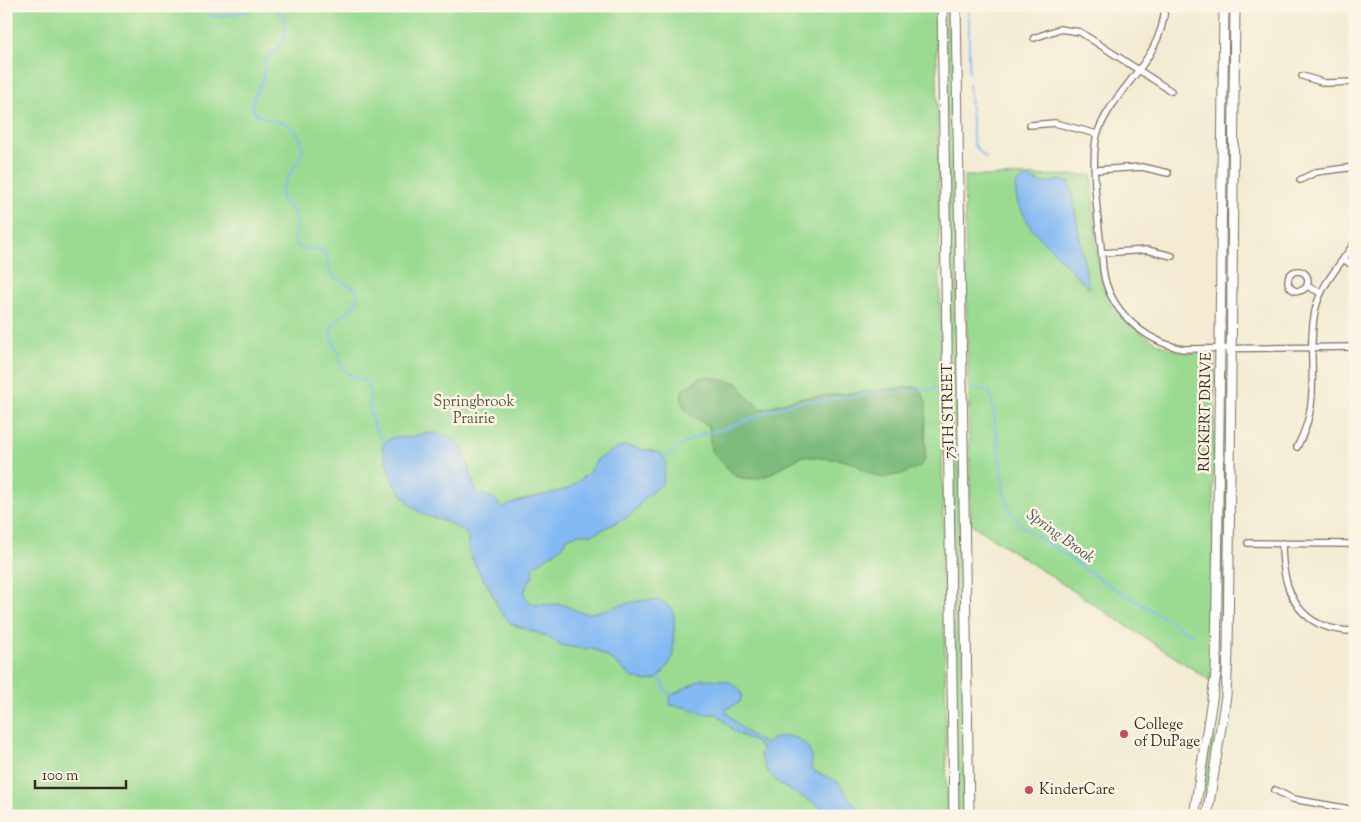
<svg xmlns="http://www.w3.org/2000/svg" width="1361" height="822" font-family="'Sorts Mill Goudy',serif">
<rect width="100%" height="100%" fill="#fcf5e5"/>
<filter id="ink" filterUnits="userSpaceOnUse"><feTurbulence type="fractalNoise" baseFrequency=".02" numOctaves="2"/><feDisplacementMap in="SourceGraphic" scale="10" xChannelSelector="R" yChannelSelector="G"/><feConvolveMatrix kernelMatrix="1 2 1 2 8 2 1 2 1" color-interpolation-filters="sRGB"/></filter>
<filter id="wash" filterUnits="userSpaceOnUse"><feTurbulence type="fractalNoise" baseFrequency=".0096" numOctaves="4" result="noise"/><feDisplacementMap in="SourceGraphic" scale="20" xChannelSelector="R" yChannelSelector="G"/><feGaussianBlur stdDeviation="1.12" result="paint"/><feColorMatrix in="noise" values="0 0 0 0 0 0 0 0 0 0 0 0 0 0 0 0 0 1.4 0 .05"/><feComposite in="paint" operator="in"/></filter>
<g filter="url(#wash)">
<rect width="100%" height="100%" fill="#f3ecd3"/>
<g fill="#9adb91" stroke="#6a8258">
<path d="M6 6H936L947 816H6Z"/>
<path d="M945 6H953L965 816H957Z"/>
<path d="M1227 40 1231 104 1228 290 1225 233Z"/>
<path d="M1092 175C1095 209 1093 275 1110 303 1118 316 1129 323 1141 332 1167 351 1183 354 1215 355L1211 681 971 524 964 176Z"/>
<path d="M1224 406 1227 468 1225 658 1220 679Z"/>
<path d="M1214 724V756L1204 816H1202L1205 775Z"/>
</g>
<path fill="#7bbb7b" stroke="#5b724c" d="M709 377 738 383 748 398 762 409 800 398 913 387 920 389 926 402 925 459 920 466 906 473 882 478 863 470 856 464 841 460 802 456 768 475 755 479 741 478 734 475 711 451 709 426C694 418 676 409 683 389L700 378Z"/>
<g fill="#83baf3" stroke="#5f7288">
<path d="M1027 178 1045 183 1061 180 1070 183 1089 289 1031 228 1018 204 1015 188 1018 181Z"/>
<path d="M425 433C470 431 463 460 477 493L494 498 502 508 519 501 568 489 587 474 598 459 616 448 627 446 661 453 666 464 662 484 645 498 634 512 626 518 593 534H578L567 538 563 546 534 566 533 575 524 592C528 609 544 604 556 604 568 603 576 614 589 613 613 611 680 576 674 630 671 660 678 653 658 679L647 681 633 678 612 660 596 650 564 646 543 635 511 624 500 611 491 591 477 569 468 548V538L465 532 445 521 425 515 410 505 392 480 382 447 385 442 393 437 407 438Z"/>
<path d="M702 679C718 680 735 678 742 695L740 702 725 710C736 724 750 737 766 744 781 731 804 734 811 755 813 760 810 765 812 770L838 782 862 816H837L779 784 766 769 760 755 763 750 757 743 735 732 717 714H703L685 707 670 705V696Z"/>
</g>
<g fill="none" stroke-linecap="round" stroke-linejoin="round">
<g stroke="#83baf3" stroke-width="2">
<path d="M203 6 211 16C235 19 261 0 282 14L286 26 283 42 265 61 263 80 254 96 252 108C261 126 289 113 301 140 308 156 290 169 284 184 273 206 292 202 296 219 299 228 288 241 300 247 308 251 318 248 326 253L331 276 355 288C365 314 335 308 331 334 330 341 335 345 338 351 340 357 339 364 343 369 349 378 363 376 368 385 371 390 370 397 370 404 370 419 374 431 385 442"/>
<path d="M969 6V72"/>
<path d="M969 85 974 145 986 158"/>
<path d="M972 388 989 391 992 400 1004 491 1010 511 1021 525 1104 582 1193 635"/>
<path d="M665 458 680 446 699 435 721 430 789 404 805 401H823L866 394 936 389"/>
<path d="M658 679 662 681 665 690 672 695"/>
</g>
</g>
</g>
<g filter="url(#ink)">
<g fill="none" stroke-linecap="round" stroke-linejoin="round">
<g stroke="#7b6e5d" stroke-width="8">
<g id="street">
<path d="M1165 6C1162 62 1115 86 1098 132 1088 158 1101 238 1103 269 1108 310 1144 341 1183 349L1355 347"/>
<path d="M1034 38 1059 29 1080 32 1171 91"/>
<path d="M1302 76 1325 83 1355 82"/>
<path d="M1030 125 1055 123 1097 134"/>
<path d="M1095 170 1142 167 1168 173"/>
<path d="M1300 180 1316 172 1355 167"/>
<path d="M1102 253 1147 250 1172 256"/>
<path d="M1343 259 1355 267"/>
<circle cx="1298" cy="281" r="10"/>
<path d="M1307 286 1321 293"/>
<path d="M1297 447C1324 398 1305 361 1315 311 1320 285 1341 264 1355 242"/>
<path d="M1248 543 1355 544"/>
<path d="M1282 543C1282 593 1299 631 1355 631"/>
<path d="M1275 790 1293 799 1355 810"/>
</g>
</g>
<g stroke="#7b6e5d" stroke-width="11">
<g id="secondary">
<path d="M942 6 954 816"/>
<path d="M956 6 969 816"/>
<path d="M1194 816 1216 673 1224 6"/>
<path d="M1207 816 1226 696 1228 652 1235 6"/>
</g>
</g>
<use href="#street" stroke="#fff" stroke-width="5.5"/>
<use href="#secondary" stroke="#fff" stroke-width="9"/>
</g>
</g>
<g fill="#d1495b" stroke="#fcf5e5" stroke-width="2">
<circle cx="1124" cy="734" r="5"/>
<circle cx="1029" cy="790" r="5"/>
</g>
<g text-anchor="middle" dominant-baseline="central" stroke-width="5" stroke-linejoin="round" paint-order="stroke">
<g font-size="15" fill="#53563b" stroke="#fcf5e5">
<text x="474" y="402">Springbrook<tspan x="474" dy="17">Prairie</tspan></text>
</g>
<g font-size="15" fill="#3b2a1e" stroke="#fcf5e5">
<text transform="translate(949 411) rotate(-91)">75TH STREET</text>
<text transform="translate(1206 412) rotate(-89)">RICKERT DRIVE</text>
</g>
<g font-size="15" fill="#3b2a1e" stroke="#fcf5e5" text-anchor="start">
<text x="1134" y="725">College<tspan x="1134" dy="17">of DuPage</tspan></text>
<text x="1039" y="790">KinderCare</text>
</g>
<g font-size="16" font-style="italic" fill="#51555e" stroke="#fcf5e5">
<text transform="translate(1060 537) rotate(36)">Spring Brook</text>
</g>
</g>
<rect width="1361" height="822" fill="none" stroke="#fcf5e5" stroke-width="25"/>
<path d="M35 780v8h91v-8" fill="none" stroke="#3b2a1e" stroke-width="2.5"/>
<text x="42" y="780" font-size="15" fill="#3b2a1e" stroke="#fcf5e5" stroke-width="4" paint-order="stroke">100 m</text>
</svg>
